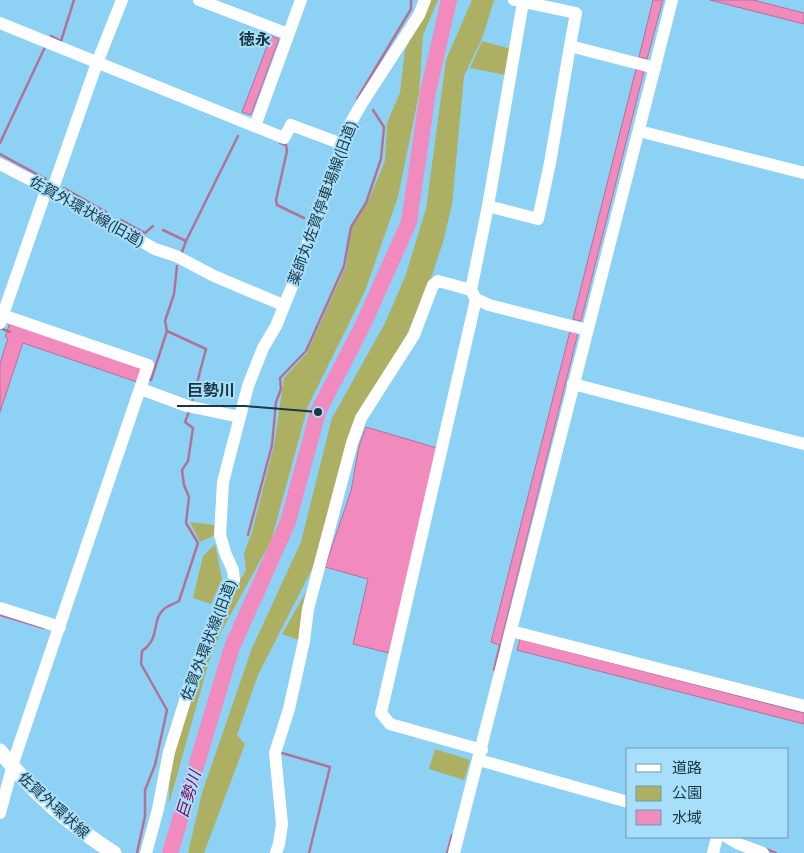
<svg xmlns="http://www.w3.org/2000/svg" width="804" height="853" font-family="'PT Sans','Noto Sans JP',sans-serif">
<rect width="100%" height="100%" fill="#8dd2f4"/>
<g fill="#adaf63">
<path d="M430 0H438L423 35 419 94 398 197 365 291 308 406 271 541 221 632 209 661 169 804V771L200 663 229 599 246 570 244 553 252 532 274 445 284 378 307 353 346 266 352 227 367 204 385 161 387 123 400 93 405 50 427 9Z"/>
<path d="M472 0H494L483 36 464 76 452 205 443 242 432 275 406 336 353 426 312 569 258 675 237 735 245 744 204 853H188L202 793 252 648 301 542 332 418 385 323 405 277 426 209 446 60Z"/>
<path d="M482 41 511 49 505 75 470 68Z"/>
<path d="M190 522 215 525V535L200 542Z"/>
<path d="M215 544 222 579 211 604 193 598 203 556Z"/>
<path d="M306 592 299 640 282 634Z"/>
<path d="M435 749 470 760 464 780 429 769Z"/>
</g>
<g fill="#f18bbe" stroke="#b07299">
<path d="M653 0H663L647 59 639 57Z"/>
<path d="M710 0H753L804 13V24Z"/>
<path d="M271 36 279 39 251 115 242 112Z"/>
<path d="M636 69 644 71 581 321 573 319Z"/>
<path d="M10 323 143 369 137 382 23 343 0 412V363L8 338 5 337Z"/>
<path d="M570 331 578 333 500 645 491 642Z"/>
<path d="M366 427 437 448 389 653 353 644 368 579 325 567 351 491 359 446Z"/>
<path d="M520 639 804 713V724L517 650Z"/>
</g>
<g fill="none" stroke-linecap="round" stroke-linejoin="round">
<g stroke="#b07299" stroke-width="2.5">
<path d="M51 36 61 41"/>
<path d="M61 41 74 0"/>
<path d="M357 99 411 9V0"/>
<path d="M0 143 45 47"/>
<path d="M280 143 286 145 287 151 276 200 277 205 304 218"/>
<path d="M0 154 46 179"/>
<path d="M64 188 106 212"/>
<path d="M121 220 145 233 153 226"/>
<path d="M163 230 186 241"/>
<path d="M182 252 186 241 238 136"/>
<path d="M177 266 174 294 165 321 167 331 206 349 192 402"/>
<path d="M0 328 10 332"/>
<path d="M148 379 151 380 167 331"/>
<path d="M248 535 272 445 276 402 281 389 280 378 306 351 344 266 351 227 366 203 381 159 384 127 373 110"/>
<path d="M0 615 44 628"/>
<path d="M494 670 500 645"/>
<path d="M282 753 330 767 309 853"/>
<path d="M766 849 776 853"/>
<path d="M137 853 145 816V790L155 765 167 710 141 664 142 651C161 638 151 620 164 609 168 606 174 604 179 601L198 543 186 523 189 497 184 485 182 470 188 461 193 428 185 422 190 409"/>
<path d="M447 853 452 835"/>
</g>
<path stroke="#f18bbe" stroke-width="16" d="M170 853 232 647 288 522 318 412 362 327 409 222 428 92 449 0"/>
<g stroke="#fff" stroke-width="12">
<path d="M199 0 288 34"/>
<path d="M514 0 576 13 570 46 655 68"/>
<path d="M523 2 488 206 471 290 476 299 489 305 587 330"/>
<path d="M0 23 284 138 291 125 342 144"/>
<path d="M255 126 301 0"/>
<path d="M639 131 804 173"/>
<path d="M0 164 52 191 155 249 176 256 214 276 283 305"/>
<path d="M52 191 97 63 122 0"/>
<path d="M488 206 538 219 550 163 570 46"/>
<path d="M476 299 381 713 390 724 482 750"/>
<path d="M0 323 47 188"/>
<path d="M573 384 804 444"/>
<path d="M141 389 187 406 240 417"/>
<path d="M0 608 60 627"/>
<path d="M511 631 804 706"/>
<path d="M479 760 628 802"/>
<path d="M0 813 15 757 148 365 2 315"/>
<path d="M727 837 739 844 763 853"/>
<path d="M146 853 158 809 169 752 193 675 208 636 234 580 233 570 226 555 220 535 223 482 248 386 263 348 276 326 293 284 350 124 362 103 419 15 425 0"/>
<path d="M276 853 279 844 282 824 275 753 289 709 304 641 308 609 352 443 361 418 414 335 433 285 438 281 471 290"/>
<path d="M454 853 672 0"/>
<path d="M713 853 717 837"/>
</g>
<path stroke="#fff" stroke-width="15" d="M0 751C31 791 71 826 114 853"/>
</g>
<g text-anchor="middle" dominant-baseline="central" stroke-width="4" stroke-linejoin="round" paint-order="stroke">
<g font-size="15" fill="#1a3744" stroke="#a7def9">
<text transform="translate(322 203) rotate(-70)">薬師丸佐賀停車場線(旧道)</text>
<text transform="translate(87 211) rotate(29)">佐賀外環状線(旧道)</text>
<text transform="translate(208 640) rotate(-69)">佐賀外環状線(旧道)</text>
<text transform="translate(54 805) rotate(42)">佐賀外環状線</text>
</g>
<g font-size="16" font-weight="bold" fill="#1a3744" stroke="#a7def9">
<text x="255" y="39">徳永</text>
</g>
<g font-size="16" font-style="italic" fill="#860657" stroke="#a7def9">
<text transform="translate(188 794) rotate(-73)">巨勢川</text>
</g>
</g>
<path fill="none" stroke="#1a3744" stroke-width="2" d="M318 412L245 406H177"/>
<circle fill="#1a3744" stroke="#a7def9" stroke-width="2" cx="318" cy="412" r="5"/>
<g font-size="16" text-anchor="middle" font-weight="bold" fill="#1a3744" stroke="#a7def9" stroke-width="4" stroke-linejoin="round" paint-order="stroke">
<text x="211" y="396">巨勢川</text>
</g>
<rect x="626" y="748" width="162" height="90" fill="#a7def9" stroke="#6f9bb1"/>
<rect x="636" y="764" width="25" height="8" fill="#ffffff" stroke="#6f9bb1"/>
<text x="672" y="773" font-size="15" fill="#1a3744">道路</text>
<rect x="636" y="786" width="25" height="15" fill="#adaf63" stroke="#6f9bb1"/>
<text x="672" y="798" font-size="15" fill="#1a3744">公園</text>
<rect x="636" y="810" width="25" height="15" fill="#f18bbe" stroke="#6f9bb1"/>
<text x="672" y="823" font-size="15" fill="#1a3744">水域</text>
</svg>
